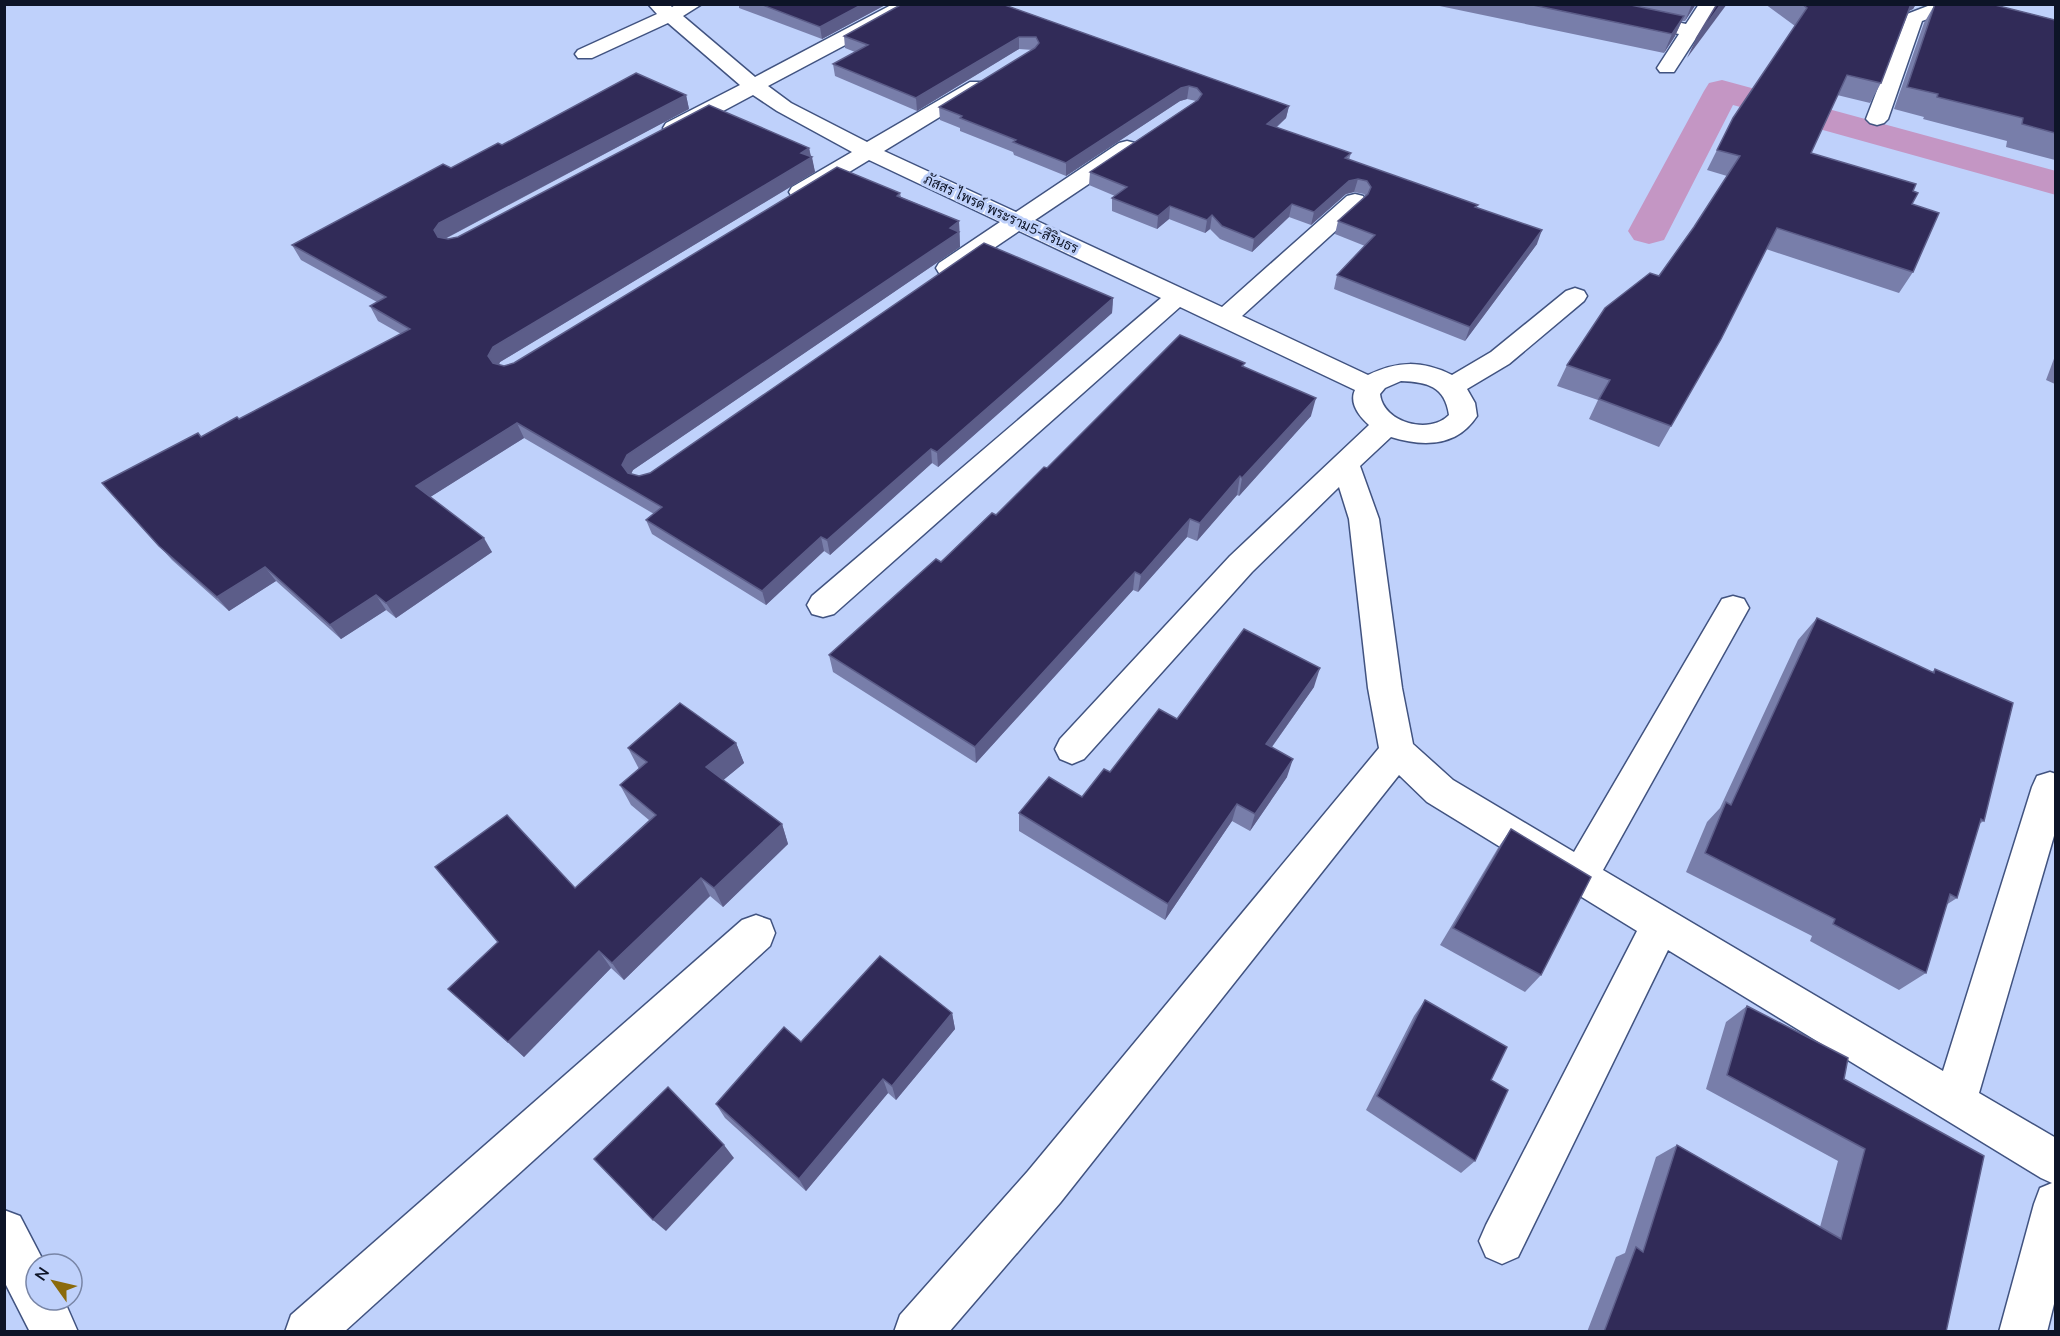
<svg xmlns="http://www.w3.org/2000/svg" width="2060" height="1336" font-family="'Nunito Sans',Sarabun,sans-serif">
<rect width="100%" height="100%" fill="#bfd1fb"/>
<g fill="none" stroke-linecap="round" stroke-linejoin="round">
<path fill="#c496c4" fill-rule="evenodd" d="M1722 80 2056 171V195L1733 105 1664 240 1649 244 1634 240 1628 231 1704 91 1709 83Z"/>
<g stroke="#415380" stroke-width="3">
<g id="minor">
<path d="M648 4H669L672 7 677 4H702L683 16 755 77 893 4H917L915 8 768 86 791 103 867 142 970 82H984L987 86 984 90 884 151 1016 212 1119 143 1127 141 1135 143 1138 148 1135 153 1035 220 1222 307 1347 196 1355 194 1363 196 1366 201 1363 206 1242 316 1368 375C1398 361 1421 360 1452 375L1491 352 1566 291 1575 288 1584 291 1587 296 1584 301 1509 364 1467 389 1475 403 1477 416C1457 447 1423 447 1391 437L1360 466 1379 519 1402 688 1413 744 1453 780 1574 852 1722 599 1733 596 1744 599 1749 608 1603 870 1943 1071 2032 787 2037 776 2050 772 2056 774V829L1979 1093 2056 1138V1296L2047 1332H1999L2034 1204 2040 1188 2052 1183 2041 1178 1668 950 1518 1257 1502 1264 1486 1257 1479 1241 1486 1225 1637 931 1427 802 1399 775 1060 1203 949 1332H894L900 1315 1028 1171 1379 748 1368 688 1349 519 1339 487 1252 572 1084 759 1072 764 1060 759 1055 749 1060 739 1230 556 1369 425C1359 416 1349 403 1355 390L1180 307 834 614 823 617 812 614 807 605 812 596 1161 298 1019 231 957 273 948 275 939 273 936 268 939 263 1000 222 869 160 808 197 800 199 792 197 789 192 792 187 852 152 777 111 753 95 682 133 674 134 666 133 663 128 666 123 740 85 668 23 592 58H578L575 54 578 50 657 14ZM1401 381C1427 382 1445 386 1449 415 1430 435 1383 423 1380 394L1385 388Z"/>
<path d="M1555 4H1593L1686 24 1699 4H1718L1674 72H1660L1657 68 1679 34 1564 10 1557 8Z"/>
<path d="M1933 4 1954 6 2056 29V41L1954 18 1936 16 1922 21 1888 119 1884 123 1877 125 1870 123 1866 119 1905 18 1907 14Z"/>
<path d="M756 915 770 920 775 933 770 946 344 1332H285L291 1315 742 920Z"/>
<path d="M4 1210 20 1216 45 1264H36V1300H64L78 1332H30L4 1281Z"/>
</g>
</g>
<use href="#minor" fill="#fff" fill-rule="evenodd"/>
</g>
<g fill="#787eaa">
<path d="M739 4H887L822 39 739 8Z"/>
<path d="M1002 4 1289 106 1286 118 1276 128 1351 153 1349 160 1477 208 1537 244 1465 341 1334 289 1337 275 1365 246 1335 234 1338 221 1366 197 1364 194 1354 192 1346 194 1311 225 1289 217 1252 252 1220 239 1210 229 1205 233 1169 219 1157 229 1112 211V198L1115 196 1089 185 1090 172 1196 101 1187 99 1180 101 1066 176 1014 155 1013 152 960 131V128L940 120 939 107 1033 50 1019 49 917 111 835 76 833 64 855 52 845 48 844 36Z"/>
<path d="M1430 4H1696L1685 21H1682L1675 36 1664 53Z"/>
<path d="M1765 4H1916L1913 9 1909 11 1881 83 1870 103 1837 95 1811 153 1913 191V272L1899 293 1766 249 1721 339 1659 447 1589 419 1598 400 1557 386 1567 365 1659 276 1694 227 1727 176 1707 170 1733 118 1795 26Z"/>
<path d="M1935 4H1991L2055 20V160L2006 147 2007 141 1923 119 1924 117 1894 109 1924 23Z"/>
<path d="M686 95 689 109 445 239H448L458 237 809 148 815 172 500 362 499 365 504 366 514 363 900 193 901 197 959 221 960 247 633 470 631 474 639 476 650 473 1113 298 1112 313 938 467 932 463 830 555 824 551 766 605 652 534 646 520 654 514 524 438 430 497 492 552 396 618 386 610 341 639 276 581 229 611 172 560 102 483 239 419 401 334 378 321 370 306 377 302 301 260 292 245 451 168 502 145Z"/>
<path d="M2055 356V384L2046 380Z"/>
<path d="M1244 367 1311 416 1239 496 1237 495 1197 541 1187 537 1138 592 1133 590 976 763 833 672 829 655 996 515Z"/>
<path d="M1817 618 1932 672 1935 669 1984 821 1979 824 1957 898 1946 905 1926 973 1899 990 1810 941 1812 936 1686 872 1707 822 1720 808 1798 640Z"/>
<path d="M1314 687 1272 747 1287 777 1250 831 1232 821 1165 920 1019 831V813L1082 797 1110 772 1177 719Z"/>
<path d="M736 743 744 763 723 780 782 824 788 844 723 907 710 896 624 980 611 968 524 1057 448 989 575 888 649 820 631 805 620 785 639 769 628 748Z"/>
<path d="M1511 829 1541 975 1525 992 1440 945 1498 848Z"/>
<path d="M1425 1000 1475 1161 1461 1173 1366 1110 1414 1016Z"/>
<path d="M1747 1006 1844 1079 1946 1332H1587L1616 1257 1625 1253 1656 1157 1677 1145 1820 1227 1838 1161 1706 1089 1726 1022Z"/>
<path d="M952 1013 955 1029 896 1100 888 1093 806 1191 725 1118 716 1104 801 1042Z"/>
</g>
<g fill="#5c5d89">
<path d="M863 4H887L822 39 820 27Z"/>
<path d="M1692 4H1696L1685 21Z"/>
<path d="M1721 4H1727L1687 58 1696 39Z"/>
<path d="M1910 4H1916L1913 9 1906 12Z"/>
<path d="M1684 16 1675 36 1664 53 1672 34Z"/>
<path d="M1019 37V49L917 111 916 98Z"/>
<path d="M1189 86 1187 99 1180 101 1066 176V163L1181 88Z"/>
<path d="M686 95 689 109 446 238 441 245 434 230 439 223Z"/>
<path d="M1289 106 1286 118 1265 137 1267 124Z"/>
<path d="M809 148 811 158 812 157 815 172 500 362 495 371 488 356 493 347Z"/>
<path d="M1358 179 1354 192 1346 194 1311 225 1314 212 1349 181Z"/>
<path d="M1292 204 1289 217 1252 252 1254 239Z"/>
<path d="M1170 206 1169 219 1157 229 1158 216Z"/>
<path d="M1212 215 1210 229 1205 233 1207 220Z"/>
<path d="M959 221 960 247 633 470 628 480 622 465 627 455Z"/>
<path d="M1542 230 1537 244 1465 341 1470 327Z"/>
<path d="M1113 298 1112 313 938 467 937 452Z"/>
<path d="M1316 398 1311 416 1239 496 1242 478Z"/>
<path d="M517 423 524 438 424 501 416 486Z"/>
<path d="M931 449 932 463 830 555 827 540Z"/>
<path d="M1240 476 1237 495 1197 541 1200 523Z"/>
<path d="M1190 519 1187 537 1138 592 1141 575Z"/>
<path d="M821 537 824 551 766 605 762 591Z"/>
<path d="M484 538 492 552 396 618 386 603Z"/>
<path d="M265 567 276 581 229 611 217 597Z"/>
<path d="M1135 572 1133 590 976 763 975 747Z"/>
<path d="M376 595 386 610 341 639 330 625Z"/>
<path d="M1320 668 1314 687 1261 762 1266 744Z"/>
<path d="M736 743 744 763 715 787 706 767Z"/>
<path d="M1293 759 1287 777 1250 831 1255 814Z"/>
<path d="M1237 804 1232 821 1165 920 1168 904Z"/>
<path d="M782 824 788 844 723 907 714 888Z"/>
<path d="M701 878 710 896 624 980 612 963Z"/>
<path d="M599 951 611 968 524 1057 508 1042Z"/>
<path d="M952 1013 955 1029 896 1100 892 1086Z"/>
<path d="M883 1079 888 1093 806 1191 799 1179Z"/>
<path d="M724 1145 734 1158 666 1231 653 1220Z"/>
</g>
<g fill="#312b58" stroke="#5c5d89" stroke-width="1.5">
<path d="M760 4H863L820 27Z"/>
<path d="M902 4H1002L1289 106 1267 124 1351 153 1345 158 1478 205 1475 207 1542 230 1470 327 1337 275 1375 235 1338 221 1368 194 1371 187 1367 181 1358 179 1349 181 1314 212 1292 204 1254 239 1222 226 1212 215 1207 220 1170 206 1158 216 1112 198 1127 187 1090 172 1198 100 1202 94 1197 88 1189 86 1181 88 1066 163 1013 142 1016 140 960 118 962 116 939 107 1035 48 1039 43 1036 37H1019L916 98 833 64 868 45 844 36Z"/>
<path d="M1528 4H1626L1684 16 1672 34Z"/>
<path d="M1717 4H1721L1696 39Z"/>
<path d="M1802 4H1911L1881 83 1847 75 1811 153 1916 184 1913 191 1918 193 1912 204 1939 213 1913 272 1777 228 1721 339 1671 426 1599 399 1610 380 1567 365 1605 308 1650 273 1659 276 1694 227 1740 156 1717 150 1733 118 1807 8Z"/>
<path d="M1935 4H1991L2055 20V133L2022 124 2023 118 1937 97 1938 94 1907 87Z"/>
<path d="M636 73 686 95 439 223 434 230 438 237 448 239 458 237 709 105 809 148 801 153 812 157 493 347 488 356 493 363 504 366 514 363 837 167 900 193 897 196 959 221 950 228 959 232 627 455 622 465 628 473 639 476 650 473 984 243 1113 298 937 452 931 449 827 540 821 537 762 591 646 520 662 507 517 423 416 486 484 538 386 603 376 595 330 625 265 567 217 597 159 546 102 483 198 433 201 437 237 417 239 419 410 329 370 306 386 297 292 245 443 164 451 168 498 143 502 145Z"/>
<path d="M1180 335 1245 363 1242 366 1316 398 1242 478 1240 476 1200 523 1190 519 1141 575 1135 572 975 747 829 655 936 559 941 562 992 513 996 515 1044 467 1047 468Z"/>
<path d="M1817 618 1934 673 1935 669 2013 703 1984 821 1981 819 1957 898 1950 894 1926 973 1833 924 1835 919 1705 853 1726 802 1731 805Z"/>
<path d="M1244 629 1320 668 1266 744 1293 759 1255 814 1237 804 1168 904 1019 813 1049 777 1082 797 1104 769 1110 772 1159 709 1177 719Z"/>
<path d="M680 703 736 743 706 767 782 824 714 888 701 878 612 963 599 951 508 1042 448 989 498 942 435 867 507 815 575 888 656 815 620 785 647 762 628 748Z"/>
<path d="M1511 829 1591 877 1541 975 1453 928Z"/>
<path d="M880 956 952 1013 892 1086 883 1079 799 1179 716 1104 784 1027 801 1042Z"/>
<path d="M1425 1000 1507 1047 1491 1080 1508 1090 1475 1161 1377 1096Z"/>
<path d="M1747 1006 1848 1058 1844 1079 1984 1156 1946 1332H1604L1636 1247 1643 1252 1677 1145 1841 1239 1865 1149 1727 1075Z"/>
<path d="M668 1087 724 1145 653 1220 594 1159Z"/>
</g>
<g text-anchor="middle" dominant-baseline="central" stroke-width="6" stroke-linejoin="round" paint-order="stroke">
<g font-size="14" fill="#0d1427" stroke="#bfd1fb">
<text transform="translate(1001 214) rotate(25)">ภัสสร ไพรด์ พระราม5-สิรินธร</text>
</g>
</g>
<rect width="2060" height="1336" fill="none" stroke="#0d1427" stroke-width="12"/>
<g transform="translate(54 1282) rotate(304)"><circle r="28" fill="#bfd1fb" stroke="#7885a6" stroke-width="1.5"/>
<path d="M0-4.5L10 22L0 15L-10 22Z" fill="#8b6a0b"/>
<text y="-9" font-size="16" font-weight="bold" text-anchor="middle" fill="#0d1427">N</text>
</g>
</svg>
